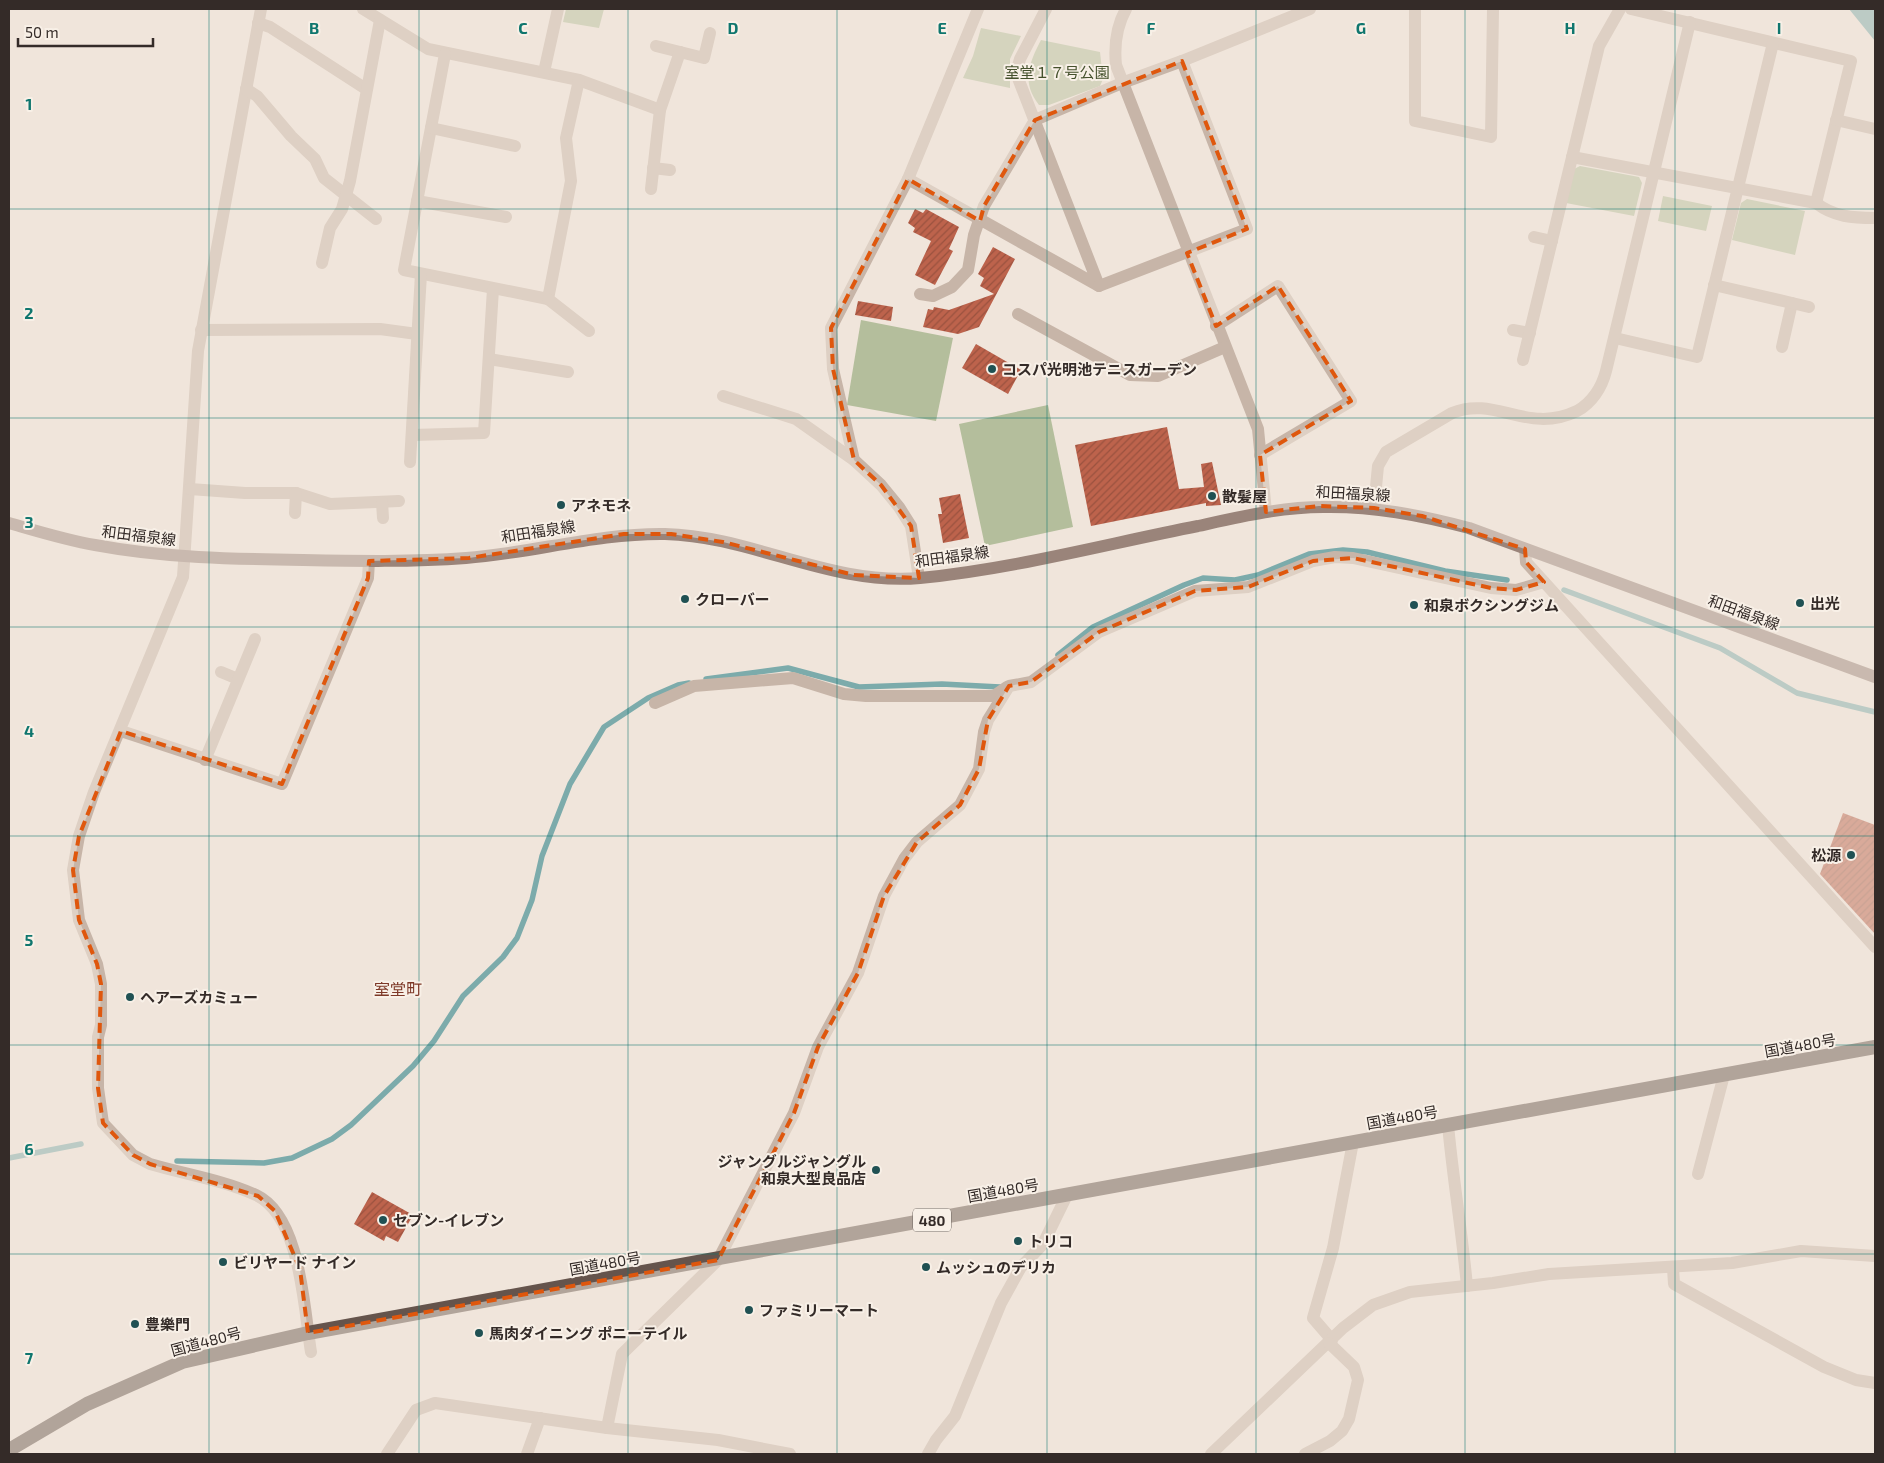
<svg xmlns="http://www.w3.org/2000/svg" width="1884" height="1463" font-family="'Exo 2','Noto Sans JP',sans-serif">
<defs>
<pattern id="building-hatch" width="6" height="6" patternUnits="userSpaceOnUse" patternTransform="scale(1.25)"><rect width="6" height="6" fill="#bd634c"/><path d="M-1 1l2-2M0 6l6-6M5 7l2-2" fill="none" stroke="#9a523f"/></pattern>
</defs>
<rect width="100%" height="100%" fill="#f0e5db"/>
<g fill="#b4be9c">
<path d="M566 9H604L599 28 563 22Z"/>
<path d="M981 28 1021 36 1010 59V88L963 78 973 56Z"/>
<path d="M1041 40 1100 52 1103 79 1100 86 1049 105H1039C1021 82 1029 63 1041 40Z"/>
<path d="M1580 166 1639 177 1642 183 1634 216 1566 203 1574 169Z"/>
<path d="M1663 196 1712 206 1706 231 1658 221Z"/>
<path d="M1747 199 1805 211 1795 255 1732 240 1741 203Z"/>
<path d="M861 320 953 338 936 421 847 405Z"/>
<path d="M1048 405 1073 527 985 546 959 424Z"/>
</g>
<path fill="#7cabab" d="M1849 9H1875V41Z"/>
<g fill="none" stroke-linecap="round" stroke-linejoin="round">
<g stroke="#7cabab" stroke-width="5.5">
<path d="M1564 590 1720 648 1797 693 1875 712"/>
<path d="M1058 655 1093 627 1184 585 1203 578 1235 580 1258 575 1309 554 1343 550 1367 552 1445 571 1507 580"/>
<path d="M706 679 788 668 859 687 942 684 1000 687"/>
<path d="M9 1158 81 1144"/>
<path d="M177 1161 264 1163 292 1158 332 1139 351 1125 413 1066 434 1041 463 996 503 957 517 938 532 900 542 856 570 784 604 727 648 698 678 685 689 683"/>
</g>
</g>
<g fill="url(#building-hatch)">
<path d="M915 209 923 213 926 209 959 227 949 249 953 251 935 285 915 275 931 241 913 232 915 228 908 223Z"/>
<path d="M993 247 1015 259 979 327 958 334 923 327 928 309 933 310 934 307 949 310 994 294 980 286 984 278 978 274Z"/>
<path d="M858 301 893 307 891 321 855 315Z"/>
<path d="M976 344 1021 370 1008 394 962 368Z"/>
<path d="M1167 427 1179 489 1204 487 1201 464 1212 462 1221 505 1206 506V503L1091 526 1075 445Z"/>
<path d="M960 494 969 538 943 543 938 514H942L939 498Z"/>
<path d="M1843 813 1875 825V934L1820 874Z"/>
<path d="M372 1192 413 1215 398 1242 386 1236 384 1241 354 1224Z"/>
</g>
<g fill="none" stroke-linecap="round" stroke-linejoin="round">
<g stroke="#c7b5a8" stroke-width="12">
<path d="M261 9 198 351 183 577 94 792 79 836 73 870 79 920 97 964 101 984V1025L98 1037V1088L103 1123 133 1155 150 1164C184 1174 223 1180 256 1195 301 1216 304 1310 311 1352"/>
<path d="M363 9 428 49 579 80 660 110"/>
<path d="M1126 9C1116 27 1114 45 1116 65L1258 429 1266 512"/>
<path d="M1415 9V121L1491 137 1493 9"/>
<path d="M1631 9 1851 61 1816 203"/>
<path d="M258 23 270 27 366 89"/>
<path d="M656 46 704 58 710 33"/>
<path d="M445 54 404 270 548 299 571 181 566 138 579 80"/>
<path d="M544 72 558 9"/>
<path d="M246 89 257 96 291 136 315 159 324 178 376 219"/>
<path d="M1836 120 1875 129"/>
<path d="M431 128 515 146"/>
<path d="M1572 157 1816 203C1834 217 1853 218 1875 218"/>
<path d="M653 168 670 170"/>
<path d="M908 179 1099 286 1016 73 1020 59 1046 9"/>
<path d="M651 189 660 110 680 52"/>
<path d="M417 201 506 217"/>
<path d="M1534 237 1552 241"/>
<path d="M322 263 330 228 342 209 350 181 380 20"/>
<path d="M1714 285 1792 303 1782 347"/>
<path d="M1099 286 1247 229 1182 61"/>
<path d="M920 294 933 296 952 287 968 270 974 235 984 206 1035 120 1122 83 1182 61 1310 9"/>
<path d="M548 299 589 331"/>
<path d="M1792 303 1809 307"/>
<path d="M1018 314 1130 375 1158 376 1225 347"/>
<path d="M1216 326 1278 286 1351 401 1260 455"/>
<path d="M201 330 380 329 417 334"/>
<path d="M1513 330 1530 333"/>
<path d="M1615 338 1697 357 1773 43"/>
<path d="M489 359 568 372"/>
<path d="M1523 360 1599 46 1620 9"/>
<path d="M723 396 796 419 854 460"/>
<path d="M412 435 484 433 493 289"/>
<path d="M410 462 421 274"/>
<path d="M190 489 245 493H296L330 504 399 501"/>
<path d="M382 502 383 518"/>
<path d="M1374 508 1378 466 1386 452 1452 413C1496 395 1527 435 1577 411 1592 403 1602 387 1606 371L1690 22"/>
<path d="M295 513 296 493"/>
<path d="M1525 549 1526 562 1875 947"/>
<path d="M919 578 911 526 899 507 881 485 854 460 833 369 831 328 908 179 978 9"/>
<path d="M221 672 238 679"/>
<path d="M655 703 694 686 793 678 844 694 866 696H994L1007 687"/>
<path d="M121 731 282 784 368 578 369 561"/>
<path d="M205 760 255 639"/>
<path d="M1448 1125C1453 1179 1462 1232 1467 1286"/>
<path d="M1698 1174 1724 1075"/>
<path d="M1673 1268 1674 1284 1824 1367 1856 1380 1875 1383"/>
<path d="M1332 1340 1313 1318 1333 1248 1353 1142"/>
<path d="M607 1428 622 1354 718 1260 794 1113 818 1047 858 973 884 896 904 859 917 842 960 805 979 769 984 732 988 720 1009 686 1031 682 1099 632 1195 591 1248 587 1313 561 1335 557 1353 558 1491 588 1516 590 1544 582"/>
<path d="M387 1454 416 1410 435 1403 607 1428 718 1440 790 1454"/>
<path d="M527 1454 540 1418"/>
<path d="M928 1454 936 1440 955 1416 1001 1303 1021 1267 1043 1244 1067 1195"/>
<path d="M1211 1454 1343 1328 1373 1305 1410 1292 1493 1283 1549 1274 1732 1263 1801 1251 1875 1256"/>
<path d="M1305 1454 1330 1441 1342 1431 1349 1419 1358 1380 1354 1367 1329 1343"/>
</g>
<path stroke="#9a847a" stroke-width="12" d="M9 523C37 531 66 540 95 545 164 558 233 559 303 560 357 561 412 562 466 558 533 553 597 533 665 534 752 536 830 586 920 578 1013 569 1106 544 1198 526 1239 517 1281 507 1323 507 1373 506 1420 515 1469 528L1875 677"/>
<path stroke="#65544c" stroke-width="14" d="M9 1450 87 1404 182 1362 308 1333 1875 1047"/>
</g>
<path d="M0 0H1884V1463H0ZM1182 61 1247 229 1187 253 1216 326 1278 286 1351 401 1260 455 1266 512 1319 506 1374 508 1422 516 1525 549 1526 562 1544 582 1516 590 1491 588 1353 558 1313 561 1248 587 1195 591 1099 632 1031 682 1009 686 988 720 979 769 960 805 917 842 884 896 858 973 818 1047 794 1113 718 1260 308 1333 300 1269 275 1211 258 1196 150 1164 133 1155 103 1123 98 1088 101 984 97 964 79 920 73 870 79 836 121 731 282 784 368 578 369 561 469 558 624 534H671L723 542 854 575 919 578 911 526 881 485 854 460 833 369 831 328 908 179 980 221 984 206 1035 120Z" fill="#f0e5db" fill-opacity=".55" fill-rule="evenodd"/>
<path fill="none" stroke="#df570d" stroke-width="4" stroke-dasharray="10 6" stroke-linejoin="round" d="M1182 61 1247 229 1187 253 1216 326 1278 286 1351 401 1260 455 1266 512 1319 506 1374 508 1422 516 1525 549 1526 562 1544 582 1516 590 1491 588 1353 558 1313 561 1248 587 1195 591 1099 632 1031 682 1009 686 988 720 979 769 960 805 917 842 884 896 858 973 818 1047 794 1113 718 1260 308 1333 300 1269 275 1211 258 1196 150 1164 133 1155 103 1123 98 1088 101 984 97 964 79 920 73 870 79 836 121 731 282 784 368 578 369 561 469 558 624 534H671L723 542 854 575 919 578 911 526 881 485 854 460 833 369 831 328 908 179 980 221 984 206 1035 120Z"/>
<path fill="none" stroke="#0f766e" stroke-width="1" stroke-opacity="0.55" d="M209 9V1454M419 9V1454M628 9V1454M837 9V1454M1047 9V1454M1256 9V1454M1465 9V1454M1675 9V1454M9 209H1875M9 418H1875M9 627H1875M9 836H1875M9 1045H1875M9 1254H1875"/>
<g fill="#205153" stroke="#f8f0e7" stroke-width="2">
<circle cx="992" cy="369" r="5"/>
<circle cx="1212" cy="496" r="5"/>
<circle cx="561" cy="505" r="5"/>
<circle cx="685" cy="599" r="5"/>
<circle cx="1800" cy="603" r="5"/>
<circle cx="1414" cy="605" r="5"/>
<circle cx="1851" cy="855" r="5"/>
<circle cx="130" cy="997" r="5"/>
<circle cx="876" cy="1170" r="5"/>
<circle cx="383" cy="1220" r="5"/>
<circle cx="1018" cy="1241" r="5"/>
<circle cx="223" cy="1262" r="5"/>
<circle cx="926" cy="1267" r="5"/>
<circle cx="749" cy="1310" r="5"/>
<circle cx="135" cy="1324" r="5"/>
<circle cx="479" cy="1333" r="5"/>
</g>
<g text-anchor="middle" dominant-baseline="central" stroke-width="4" stroke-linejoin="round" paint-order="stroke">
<rect fill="#f8f0e7" stroke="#6f6661" stroke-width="1" x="913" y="1208.5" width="38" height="23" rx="4"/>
<g font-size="14" font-weight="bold" fill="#342b28">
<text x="932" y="1220">480</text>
</g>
<g font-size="15" fill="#45512d" stroke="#f8f0e7">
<text x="1057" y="72">室堂１７号公園</text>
</g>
<g font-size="15" font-weight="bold" fill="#342b28" stroke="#f8f0e7" text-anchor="start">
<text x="1002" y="369">コスパ光明池テニスガーデン</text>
<text x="1222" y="496">散髪屋</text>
<text x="571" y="505">アネモネ</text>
<text x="695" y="599">クローバー</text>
<text x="1810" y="603">出光</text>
<text x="1424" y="605">和泉ボクシングジム</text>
<text x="1841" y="855" text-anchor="end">松源</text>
<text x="140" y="997">ヘアーズカミュー</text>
<text x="866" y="1161" text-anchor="end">ジャングルジャングル<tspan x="866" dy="17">和泉大型良品店</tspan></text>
<text x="393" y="1220">セブン-イレブン</text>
<text x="1028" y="1241">トリコ</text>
<text x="233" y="1262">ビリヤード ナイン</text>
<text x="936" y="1267">ムッシュのデリカ</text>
<text x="759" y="1310">ファミリーマート</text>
<text x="145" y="1324">豊樂門</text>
<text x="489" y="1333">馬肉ダイニング ポニーテイル</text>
</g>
<g font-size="15" fill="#342b28" stroke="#f8f0e7">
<text transform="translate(1353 493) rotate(3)">和田福泉線</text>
<text transform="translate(538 531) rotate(-9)">和田福泉線</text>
<text transform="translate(139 535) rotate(7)">和田福泉線</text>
<text transform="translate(952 556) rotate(-8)">和田福泉線</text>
<text transform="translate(1744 612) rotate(20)">和田福泉線</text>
<text transform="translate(1800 1045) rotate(-10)">国道480号</text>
<text transform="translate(1402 1117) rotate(-10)">国道480号</text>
<text transform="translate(1003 1190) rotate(-10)">国道480号</text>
<text transform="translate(605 1263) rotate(-10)">国道480号</text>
<text transform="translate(206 1341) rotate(-15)">国道480号</text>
</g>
<g font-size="16" fill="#7d3827" stroke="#f8f0e7">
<text x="398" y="988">室堂町</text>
</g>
</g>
<g font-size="16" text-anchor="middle" font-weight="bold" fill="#0f766e" stroke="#f8f0e7" stroke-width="4" stroke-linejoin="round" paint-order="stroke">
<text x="314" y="34">B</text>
<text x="523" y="34">C</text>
<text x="733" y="34">D</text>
<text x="942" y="34">E</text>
<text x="1151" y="34">F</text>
<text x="1361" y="34">G</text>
<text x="1570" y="34">H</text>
<text x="1779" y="34">I</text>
<text x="29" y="110">1</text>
<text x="29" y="319">2</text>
<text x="29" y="528">3</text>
<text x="29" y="737">4</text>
<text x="29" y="946">5</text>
<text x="29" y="1155">6</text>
<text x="29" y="1364">7</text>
</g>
<rect width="1884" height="1463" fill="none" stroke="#342b28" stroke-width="20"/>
<path d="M18 38v8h135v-8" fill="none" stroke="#342b28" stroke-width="2.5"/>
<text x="25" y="38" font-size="15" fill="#342b28" stroke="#f8f0e7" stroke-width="4" paint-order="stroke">50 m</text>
</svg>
